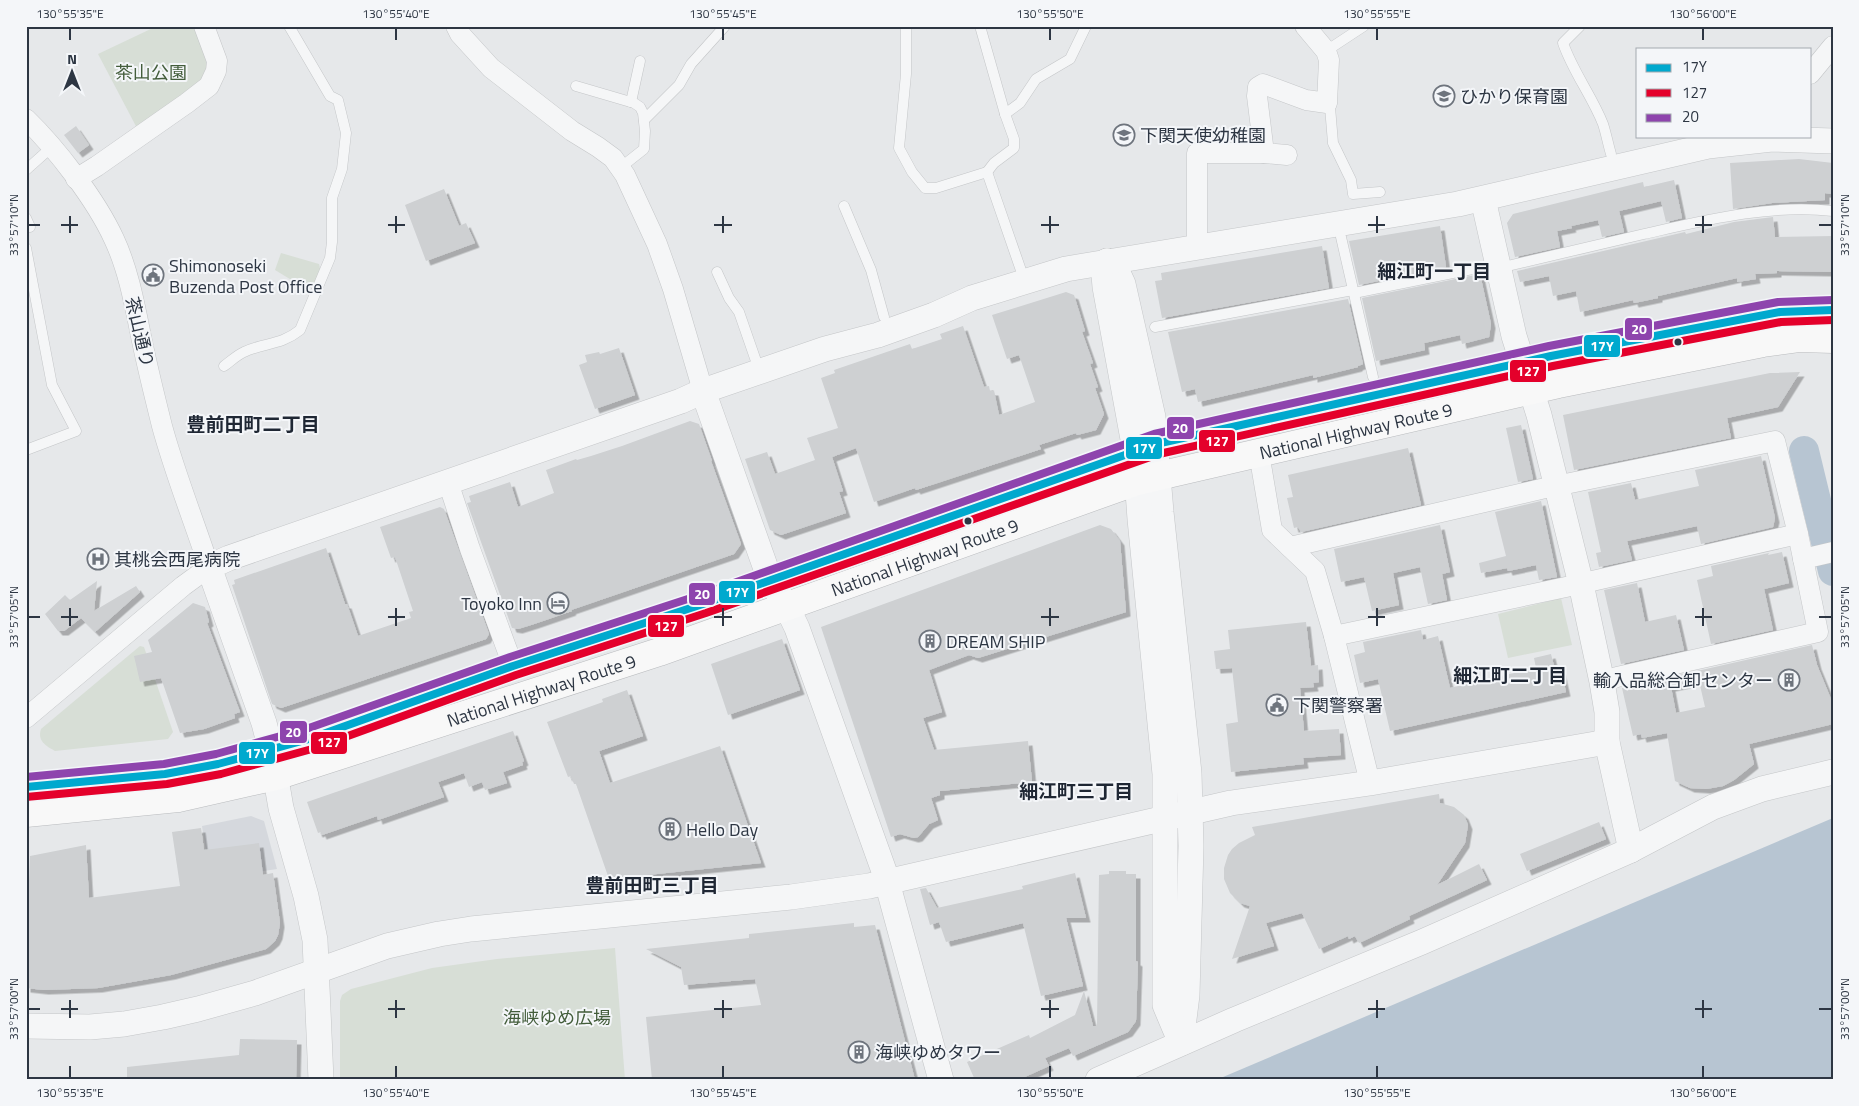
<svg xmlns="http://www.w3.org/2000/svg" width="1859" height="1106" font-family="'Titillium Web','Noto Sans JP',sans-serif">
<defs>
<filter id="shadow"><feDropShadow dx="4.5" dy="4.5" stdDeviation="0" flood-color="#0004"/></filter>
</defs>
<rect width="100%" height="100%" fill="#e6e8ea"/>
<path fill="#d5d8dd" d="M251 816 264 821 277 869 210 879 202 826Z"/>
<g fill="#d7ded6">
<path d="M157 26H197L209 53 205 81 138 130 98 54Z"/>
<path d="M281 253 319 264 321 273 308 290 275 270Z"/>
<path d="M1561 598 1572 645 1508 658 1498 614Z"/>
<path d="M140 646 144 647 173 732 168 739 55 751C46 746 37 741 41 729Z"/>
<path d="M615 948 625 1080H340V1001L342 995 351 989 432 968 497 959Z"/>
</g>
<path fill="#b7c5d2" d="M1833 818V1080H1216Z"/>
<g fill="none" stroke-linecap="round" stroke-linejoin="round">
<path stroke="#b7c5d2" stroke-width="30" d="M1804 451 1833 571"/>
</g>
<g fill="#ced0d2" fill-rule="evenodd" filter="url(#shadow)">
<path d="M76 126 89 145 78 153 64 135Z"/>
<path d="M1799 159 1833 163V194L1825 193V200L1772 203 1733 209 1730 163Z"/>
<path d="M1674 180 1682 218 1666 222 1661 201 1619 211 1624 232 1602 237 1598 220 1571 226 1572 228 1557 231 1560 247 1515 257 1507 223 1513 214 1643 182 1644 187Z"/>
<path d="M444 189 459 226 466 223 475 243 426 261 405 205Z"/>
<path d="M1773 217 1775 237 1833 236V272L1777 271V273L1755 274 1756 279 1737 282V278L1658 296V298L1634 303 1633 300 1580 312 1576 291 1553 296 1549 276 1520 282 1517 271 1685 232 1686 234 1734 222Z"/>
<path d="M1440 226 1446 267 1359 285 1349 241Z"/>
<path d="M1322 246 1329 288 1162 318 1155 281 1162 280 1161 273Z"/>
<path d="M1480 274 1491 324 1489 337 1462 344 1460 335 1424 343 1425 350 1376 361 1362 298Z"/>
<path d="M1066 292 1074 295 1085 331 1082 332 1093 363 1090 364 1098 387 1095 388 1104 414 1096 430 1077 435 1076 433 1039 445 1041 449 916 490 915 488 874 502 856 448 832 457 843 491 839 492 846 513 781 535 770 530 745 459 767 452 775 474 815 460 807 438 838 428 821 378 835 373 834 370 910 344 912 349 942 339 940 334 963 326 984 387 989 386 990 391H994L999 415 1035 402 1019 355 1007 359 992 315Z"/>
<path d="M1348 299 1363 364 1358 366V367L1313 378V375L1198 402 1195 389 1182 392 1168 332Z"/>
<path d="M619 348 635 395 595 409 579 365 587 362 585 355 599 352 600 354Z"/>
<path d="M1800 372 1778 407 1727 418 1731 438 1574 470 1563 415 1770 373Z"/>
<path d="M690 421 699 424 712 461H711L741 544 734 554 571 610 572 611 534 624 518 629 512 628 467 503 471 502 469 496 510 482 518 507 554 493 546 470 576 459 577 460 591 456 622 446Z"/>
<path d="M1521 425 1533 479 1518 482 1506 428Z"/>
<path d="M1408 448 1421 505 1301 532 1298 527 1294 528 1287 498 1293 497 1288 475Z"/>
<path d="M1761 456 1775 518 1773 527 1701 544 1697 526 1627 541 1632 560 1599 567 1596 553 1601 552 1588 492 1631 483 1635 500 1699 486 1695 470Z"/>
<path d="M1541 501 1557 577 1539 580 1536 565 1508 571 1507 568 1481 573 1479 563 1506 556 1495 512Z"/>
<path d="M440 507 444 509 489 634 486 639 281 708 272 704 232 585 235 584 234 580 326 548 345 604H347L358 636 411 618 409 612 413 611 395 557 391 558 380 527Z"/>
<path d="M1100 525 1111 529 1120 541 1126 612 978 658 969 655 929 670 942 712 923 718 934 750 1028 741 1032 782 940 791V795L931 798 938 820 929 824 918 837 914 838 900 834 891 837 821 627Z"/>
<path d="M1440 525 1450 572 1442 574 1447 600 1428 604 1420 567 1393 573 1399 605 1372 611 1364 577 1341 582 1334 549Z"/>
<path d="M1782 552 1789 583 1764 589 1773 630 1711 644 1697 580 1713 576 1711 566 1769 553 1768 555Z"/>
<path d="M97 581 94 611 136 586 140 592 95 632 81 618 64 631H58L45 614 65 595 70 600Z"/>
<path d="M1637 583 1645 622 1676 615 1684 650 1621 664 1604 590Z"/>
<path d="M193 603 205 607 209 622 207 623 240 712 234 714 235 718 204 729 180 733 161 678 140 682 134 656 152 652 148 640Z"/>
<path d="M1306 622 1311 666 1318 665 1319 682 1313 683 1314 687 1300 688 1304 731 1339 729 1341 755 1303 758 1304 764 1231 772 1226 724 1238 722 1232 668 1216 669 1214 651 1230 649 1228 630Z"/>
<path d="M1421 630 1423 640 1438 636 1450 688 1536 668 1534 658 1551 654 1554 666 1560 665 1566 692 1390 731 1378 679 1360 683 1354 655 1365 652 1363 642Z"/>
<path d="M782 639 800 690 728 715 711 664Z"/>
<path d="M1812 645 1817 665 1833 704V724L1749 744 1754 764 1734 780 1723 786 1706 789 1690 788 1675 781 1667 733 1642 738 1641 734 1633 736 1622 688ZM1699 681 1705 707 1676 713 1671 687Z"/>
<path d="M627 690 643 736 599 751 610 783 720 746 761 863 609 879 576 784H574L571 776 568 777 547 722 603 702 602 699Z"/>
<path d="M513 731 524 761 522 762 523 765 503 772 507 783 485 790 482 782 469 787 464 773 438 782 444 797 378 820 377 816 322 835 321 832 318 833 307 802Z"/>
<path d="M1439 794 1440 803 1454 807 1464 815 1468 825 1465 843 1437 885 1479 864 1487 880 1409 916 1410 919 1359 943 1355 936 1349 939 1348 936 1319 949 1302 913 1266 923 1274 946 1232 959 1250 906 1240 903 1230 893 1224 879V868L1228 855 1232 849 1239 843 1255 835 1252 827Z"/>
<path d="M1599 822 1606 839 1527 871 1520 854Z"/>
<path d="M201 828 204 850 259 843 263 875 273 873 280 923 278 935 275 941 266 949 171 975 98 988 44 990 26 988V907H28L30 856 86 845 89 898 180 886 172 832Z"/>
<path d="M1109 871H1126V874H1136V961L1138 962 1136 1021 1128 1032 1073 1056 1069 1048 1045 1058 1049 1066 1018 1080H975L967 1062 1029 1035 1030 1038 1075 1015 1084 991 1093 1026H1097L1099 875 1109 874Z"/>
<path d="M1075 873 1086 918H1066L1083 986 1041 996 1023 923 946 942 939 922 930 925 920 889 926 888 937 908 1023 889 1022 886Z"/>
<path d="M854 923V927L875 925 915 1080H652L646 1017 761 1005 755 979 684 985 681 967 646 949 749 938V934Z"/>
<path d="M240 1039 297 1040 296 1080H127V1067L239 1055Z"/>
</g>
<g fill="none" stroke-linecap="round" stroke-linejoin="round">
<g stroke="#c4c6c8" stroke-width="11">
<g id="service">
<path d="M906 26V74L899 148 912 172 925 188H936L987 172 994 163 1014 148V139L1005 114 980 26"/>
<path d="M1580 26 1563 43C1573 72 1592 96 1603 124 1606 133 1608 144 1611 154"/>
<path d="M1326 51 1364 26"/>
<path d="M576 86 634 103 640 107 643 113 645 131 644 149 620 168"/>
<path d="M631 102 640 61"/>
<path d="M1327 103 1330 107 1333 143 1351 180 1353 194 1380 192"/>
<path d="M1005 114 1020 103 1036 79 1070 59 1086 26"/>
<path d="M644 120 679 85 691 64 725 26"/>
<path d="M26 170 45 153"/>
<path d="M987 172 1025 282"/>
<path d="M844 206 871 270 884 317"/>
<path d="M26 218 30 227 26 228"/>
<path d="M1341 237 1373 377"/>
<path d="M26 248 52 385 76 431 26 450"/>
<path d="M1499 268C1547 257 1596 245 1644 234 1706 220 1769 204 1833 211"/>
<path d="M717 272 729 298 739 312 756 361"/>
<path d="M1354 293 1497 264"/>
<path d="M1155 327 1353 290"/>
<path d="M224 366C231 361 237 355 244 352 265 342 280 346 300 330L330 258 332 242V198L342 169 346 133 338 100 330 96 289 26"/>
</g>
</g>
<g stroke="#c4c6c8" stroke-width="21">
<g id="minor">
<path d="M456 26 460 34 491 68 572 131 598 147 613 158 625 175 657 244 673 289 703 391"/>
<path d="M1810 74 1833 46"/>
<path d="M26 119C57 149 96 200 114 239 129 271 135 307 142 341 148 370 155 398 162 426 175 474 194 521 209 567L183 586 26 718"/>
<path d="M1287 155 1264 153 1257 96 1258 87 1263 84 1306 100 1327 103 1329 60 1326 51 1305 26"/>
<path d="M76 179 97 166 187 103 209 86 216 71 217 61 204 26"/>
<path d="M1197 248V153H1264"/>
<path d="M1259 453 1272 530 1315 571 1334 636 1370 783"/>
<path d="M448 482 470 549 513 666"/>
<path d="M1290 547 1541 489 1775 441 1798 534 1818 632 1617 677 1602 682"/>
<path d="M1803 559 1833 552"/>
<path d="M1334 636 1566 587 1798 534"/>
</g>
</g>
<g stroke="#c4c6c8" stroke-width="26">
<g id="tertiary">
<path d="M1483 199 1514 336 1539 415 1581 584 1602 682 1607 712V742L1631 850"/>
<path d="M1107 261 1117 271 1123 284 1153 417 1161 512 1189 773 1191 846 1187 995 1181 1043"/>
<path d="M1107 261 1104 275 1105 287 1135 450 1140 519 1165 774V1005L1181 1043"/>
<path d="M703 391 770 580 786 605 797 628 884 871 941 1080"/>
<path d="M26 1026 90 1027 124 1024 163 1017 198 1009 255 993 387 946 439 934 471 929 791 897 869 886 1231 803 1370 783 1607 742"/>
<path d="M321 1080 315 940 306 896 281 808 271 750 264 723 209 567 229 558 681 401 703 391 825 349 878 335 934 315 972 298 1066 269 1458 204 1708 146 1772 139 1833 141"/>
<path d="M1098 1080 1234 1020 1422 942 1631 850 1713 807 1762 789 1833 772"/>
</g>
</g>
<g stroke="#b9bbbe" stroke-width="29">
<g id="trunk">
<path d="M26 787 46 786 165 774 218 764 271 750 309 739 513 666 703 604 1156 444 1551 356 1780 312 1833 310"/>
<path id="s1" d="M26 813 178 798 276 776 659 652 1137 481 1558 384 1763 343 1800 338 1833 339"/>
</g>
</g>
<use href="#service" stroke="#f5f6f7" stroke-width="10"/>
<use href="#minor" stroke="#f5f6f7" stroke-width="20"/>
<use href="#tertiary" stroke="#f5f6f7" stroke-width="25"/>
<use href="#trunk" stroke="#f8f8f8" stroke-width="28"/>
<g stroke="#f4f6f9" stroke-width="11">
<path id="bus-1" d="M26 787 165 774 218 764 309 739 513 666 703 604 1156 444 1551 356 1780 312 1833 310"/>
</g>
<g stroke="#f4f6f9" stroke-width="11">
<path id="bus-2" d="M26 797 167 784 221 774 312 749 516 675 706 613 1159 454 1553 366 1781 322 1833 320"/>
</g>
<g stroke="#f4f6f9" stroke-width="11">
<path id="bus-3" d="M26 777 164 764 216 754 306 729 510 657 700 595 1154 434 1549 346 1778 302 1833 300"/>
</g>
<use href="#bus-1" stroke="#00a9ce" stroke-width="8"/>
<use href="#bus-2" stroke="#e4002b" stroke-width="8"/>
<use href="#bus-3" stroke="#8e44ad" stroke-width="8"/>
</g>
<path fill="none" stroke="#2d3643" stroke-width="2" d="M70 28V40M396 28V40M723 28V40M1050 28V40M1377 28V40M1703 28V40M70 216V233M396 216V233M723 216V233M1050 216V233M1377 216V233M1703 216V233M28 225H40M61 225H78M388 225H405M714 225H732M1041 225H1059M1368 225H1385M1695 225H1712M1819 225H1832M70 608V626M396 608V626M723 608V626M1050 608V626M1377 608V626M1703 608V626M28 617H40M61 617H78M388 617H405M714 617H732M1041 617H1059M1368 617H1385M1695 617H1712M1819 617H1832M70 1000V1018M396 1000V1018M723 1000V1018M1050 1000V1018M1377 1000V1018M1703 1000V1018M28 1009H40M61 1009H78M388 1009H405M714 1009H732M1041 1009H1059M1368 1009H1385M1695 1009H1712M1819 1009H1832M70 1066V1078M396 1066V1078M723 1066V1078M1050 1066V1078M1377 1066V1078M1703 1066V1078"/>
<defs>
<g id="school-ring" transform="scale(1.125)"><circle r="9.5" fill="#f4f6f9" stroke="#6e747d" stroke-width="1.5"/><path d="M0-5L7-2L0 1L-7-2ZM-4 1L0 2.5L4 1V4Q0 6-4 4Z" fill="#6e747d"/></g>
<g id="civic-ring" transform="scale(1.125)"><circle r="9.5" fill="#f4f6f9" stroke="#6e747d" stroke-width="1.5"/><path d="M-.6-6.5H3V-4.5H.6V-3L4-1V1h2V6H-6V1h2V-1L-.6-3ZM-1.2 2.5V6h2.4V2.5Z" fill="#6e747d"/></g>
<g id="hospital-ring" transform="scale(1.125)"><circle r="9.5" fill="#f4f6f9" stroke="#6e747d" stroke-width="1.5"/><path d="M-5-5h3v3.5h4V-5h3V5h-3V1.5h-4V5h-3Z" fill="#6e747d"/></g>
<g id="hotel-ring" transform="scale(1.125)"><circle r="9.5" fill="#f4f6f9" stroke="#6e747d" stroke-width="1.5"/><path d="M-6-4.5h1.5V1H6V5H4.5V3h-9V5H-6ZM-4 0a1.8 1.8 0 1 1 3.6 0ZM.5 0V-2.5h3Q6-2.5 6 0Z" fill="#6e747d"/></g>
<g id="building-ring" transform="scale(1.125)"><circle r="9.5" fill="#f4f6f9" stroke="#6e747d" stroke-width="1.5"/><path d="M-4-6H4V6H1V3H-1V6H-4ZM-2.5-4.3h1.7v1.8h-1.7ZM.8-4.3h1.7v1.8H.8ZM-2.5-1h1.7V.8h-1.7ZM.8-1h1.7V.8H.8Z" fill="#6e747d"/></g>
</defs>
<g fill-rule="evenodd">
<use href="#school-ring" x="1444" y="96"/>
<use href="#school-ring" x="1124" y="135"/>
<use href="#civic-ring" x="153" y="275"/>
<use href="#hospital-ring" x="98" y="559"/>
<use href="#hotel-ring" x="558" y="603"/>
<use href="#building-ring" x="930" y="641"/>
<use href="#building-ring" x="1789" y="680"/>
<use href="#civic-ring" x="1277" y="705"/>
<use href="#building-ring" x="670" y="829"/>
<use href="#building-ring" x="859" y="1052"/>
</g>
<g fill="#2d3643" stroke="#f4f6f9" stroke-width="2">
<circle cx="1678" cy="342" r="4.5"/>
<circle cx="968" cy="521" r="4.5"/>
</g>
<g text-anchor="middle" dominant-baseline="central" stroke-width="4" stroke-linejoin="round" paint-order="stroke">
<g font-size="18" fill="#435d3b" stroke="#f4f6f9">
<text x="151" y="72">茶山公園</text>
<text x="557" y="1017">海峡ゆめ広場</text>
</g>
<g font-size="18" fill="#2d3643" stroke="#f4f6f9" text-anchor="start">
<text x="1460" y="96">ひかり保育園</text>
<text x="1140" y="135">下関天使幼稚園</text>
<text x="169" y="265">Shimonoseki<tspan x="169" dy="21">Buzenda Post Office</tspan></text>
<text x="114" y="559">其桃会西尾病院</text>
<text x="542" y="603" text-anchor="end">Toyoko Inn</text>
<text x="946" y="641">DREAM SHIP</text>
<text x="1773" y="680" text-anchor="end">輸入品総合卸センター</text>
<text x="1293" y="705">下関警察署</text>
<text x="686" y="829">Hello Day</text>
<text x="875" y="1052">海峡ゆめタワー</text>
</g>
<g font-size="18" fill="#2d3643" stroke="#f4f6f9">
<text transform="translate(140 332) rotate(77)">茶山通り</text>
<text stroke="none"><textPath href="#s1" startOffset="1388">National Highway Route 9</textPath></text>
<text stroke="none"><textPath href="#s1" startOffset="938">National Highway Route 9</textPath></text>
<text stroke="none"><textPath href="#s1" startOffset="532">National Highway Route 9</textPath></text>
</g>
<g font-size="19" font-weight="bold" fill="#1f2734" stroke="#f4f6f9">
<text x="1434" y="270">細江町一丁目</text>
<text x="253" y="423">豊前田町二丁目</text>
<text x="1510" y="674">細江町二丁目</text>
<text x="1076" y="790">細江町三丁目</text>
<text x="652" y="884">豊前田町三丁目</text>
</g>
</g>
<g stroke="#f4f6f9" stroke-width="2">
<rect x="1624" y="317" width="29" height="24" rx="5" fill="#8e44ad"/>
<rect x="1583" y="334" width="38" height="24" rx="5" fill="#00a9ce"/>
<rect x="1509" y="359" width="38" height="24" rx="5" fill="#e4002b"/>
<rect x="1166" y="416" width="29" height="24" rx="5" fill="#8e44ad"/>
<rect x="1198" y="429" width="38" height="24" rx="5" fill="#e4002b"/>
<rect x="1125" y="436" width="38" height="24" rx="5" fill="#00a9ce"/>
<rect x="718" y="580" width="38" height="24" rx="5" fill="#00a9ce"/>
<rect x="688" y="582" width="28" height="24" rx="5" fill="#8e44ad"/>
<rect x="647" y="614" width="38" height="24" rx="5" fill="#e4002b"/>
<rect x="279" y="720" width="29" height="24" rx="5" fill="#8e44ad"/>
<rect x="310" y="731" width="38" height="24" rx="5" fill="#e4002b"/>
<rect x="238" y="741" width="38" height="24" rx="5" fill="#00a9ce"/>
</g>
<g font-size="14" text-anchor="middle" font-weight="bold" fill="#fff">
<text x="1639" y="334">20</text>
<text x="1602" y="351">17Y</text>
<text x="1528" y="376">127</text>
<text x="1180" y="433">20</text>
<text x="1217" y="446">127</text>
<text x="1144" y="453">17Y</text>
<text x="737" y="597">17Y</text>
<text x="702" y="599">20</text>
<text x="666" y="631">127</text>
<text x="293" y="737">20</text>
<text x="329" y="747">127</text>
<text x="257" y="758">17Y</text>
</g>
<rect width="1859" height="1106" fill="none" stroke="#f4f6f9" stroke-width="55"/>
<rect x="1636" y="48" width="175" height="90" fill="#f4f6f9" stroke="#a4a9b0"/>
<rect x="1646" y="64" width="25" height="8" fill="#00a9ce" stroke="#a4a9b0"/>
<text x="1682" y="72" font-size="15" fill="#2d3643">17Y</text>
<rect x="1646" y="89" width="25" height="8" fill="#e4002b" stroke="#a4a9b0"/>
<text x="1682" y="98" font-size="15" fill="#2d3643">127</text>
<rect x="1646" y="114" width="25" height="8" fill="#8e44ad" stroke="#a4a9b0"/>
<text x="1682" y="122" font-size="15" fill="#2d3643">20</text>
<g transform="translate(72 72)" stroke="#f4f6f9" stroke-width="4" paint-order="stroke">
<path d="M0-4L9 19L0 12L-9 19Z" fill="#2d3643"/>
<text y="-8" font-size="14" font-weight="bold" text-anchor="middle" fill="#2d3643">N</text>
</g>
<rect x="28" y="28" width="1804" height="1050" fill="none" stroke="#2d3643" stroke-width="2"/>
<g font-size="12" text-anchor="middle" fill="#2d3643">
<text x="70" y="18">130°55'35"E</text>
<text x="396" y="18">130°55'40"E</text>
<text x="723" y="18">130°55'45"E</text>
<text x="1050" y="18">130°55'50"E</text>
<text x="1377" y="18">130°55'55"E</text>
<text x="1703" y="18">130°56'00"E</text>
<text transform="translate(14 225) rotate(-90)" y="4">33°57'10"N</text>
<text transform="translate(1845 225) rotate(-90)" y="4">33°57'10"N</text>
<text transform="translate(14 617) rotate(-90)" y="4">33°57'05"N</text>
<text transform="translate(1845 617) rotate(-90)" y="4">33°57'05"N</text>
<text transform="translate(14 1009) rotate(-90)" y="4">33°57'00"N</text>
<text transform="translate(1845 1009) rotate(-90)" y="4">33°57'00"N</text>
<text x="70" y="1097">130°55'35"E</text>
<text x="396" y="1097">130°55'40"E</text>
<text x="723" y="1097">130°55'45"E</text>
<text x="1050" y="1097">130°55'50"E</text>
<text x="1377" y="1097">130°55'55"E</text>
<text x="1703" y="1097">130°56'00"E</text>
</g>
</svg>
